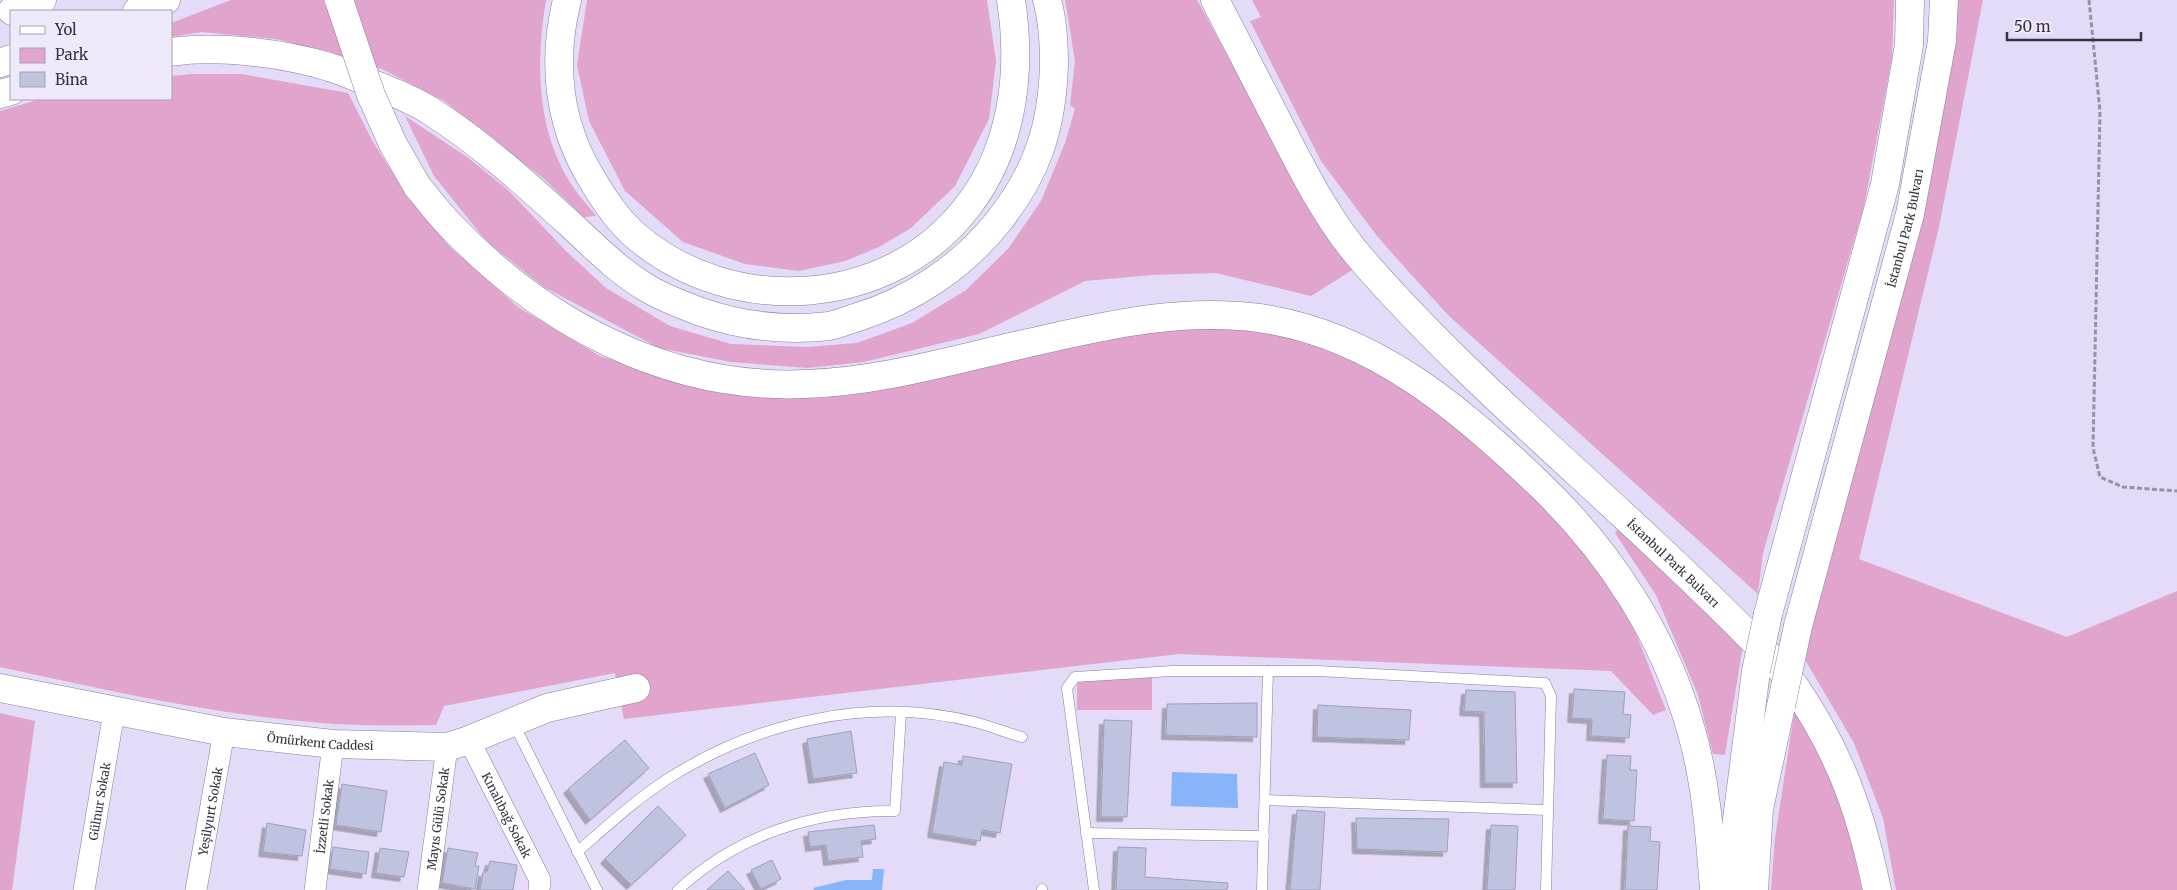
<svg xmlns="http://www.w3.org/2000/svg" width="2177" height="890" font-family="Merriweather,serif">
<defs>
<filter id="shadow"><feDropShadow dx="-4.5" dy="4.5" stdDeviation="0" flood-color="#0004"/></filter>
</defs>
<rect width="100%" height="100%" fill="#e3dbf7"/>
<g fill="#e1a4cc">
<path d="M231 0H546C536 59 536 125 568 179 575 192 587 204 596 216L584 217 543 178 444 101 384 70 330 52 275 39 202 32 171 37V23Z"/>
<path d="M587 0H987L996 61 989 119 955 186 911 228 879 247 845 261 799 271 745 264 683 242 625 191 589 121 577 65Z"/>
<path d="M1065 0H1197L1295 180 1354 269 1311 296 1216 273 1152 275 1085 281 979 334 864 362 807 368 731 362 659 348 544 287 487 242 434 176 405 116 467 157 508 190 567 252 606 288 670 326 731 344 807 347 857 343 912 323 966 290 1008 249 1041 201 1065 143 1075 109 1070 105 1075 61Z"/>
<path d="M1252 0H1894L1892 58 1864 206 1763 553 1758 594 1449 316 1407 270 1377 236 1321 161 1250 21 1261 17Z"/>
<path d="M1958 0H1983L1939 227 1859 559 2067 637 2177 591V890H1896L1883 818 1854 743 1804 658Z"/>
<path d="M192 74H242L348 93 373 142 409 199 451 248 518 307 600 356 672 379 705 386 1162 326 1230 325 1278 332 1335 349 1384 375 1466 431 1590 553 1635 631 1666 710 1653 715 1611 671 1179 654 624 719 615 673 444 706 436 725C403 725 370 726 337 724 223 717 111 691 0 667V111L40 99H171V76Z"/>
<path d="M1622 523 1743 645 1725 755 1713 754 1698 695 1656 595 1615 533Z"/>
<path d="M1152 676V710H1077V680Z"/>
<path d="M1795 707 1827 766 1849 830 1862 890H1771L1775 838Z"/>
<path d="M0 713 35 721 12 890H0Z"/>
</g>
<g fill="#88b4f9">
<path d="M1172 772 1237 774 1238 808 1171 806Z"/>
<path d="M873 869H884L882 890H814L813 888 846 880H872Z"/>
</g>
<g fill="#bfc3df" stroke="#9da1bc" filter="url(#shadow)">
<path d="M1574 689 1625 692 1623 714 1631 715 1629 738 1591 736 1592 719 1572 718Z"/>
<path d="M1466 690 1515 692 1517 783H1485L1484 712 1464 711Z"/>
<path d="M1257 703V737L1166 735 1167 704Z"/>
<path d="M1318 705 1411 710 1409 740 1317 737Z"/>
<path d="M1104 720 1132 721 1127 817H1101Z"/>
<path d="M851 731 857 773 813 779 807 739Z"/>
<path d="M625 740 649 768 590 820 568 789Z"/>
<path d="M755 753 769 785 725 808 708 774Z"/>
<path d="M1607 755 1631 756 1630 770H1637L1634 821 1603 819Z"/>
<path d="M963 756 1012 764 1000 833 982 830 980 841 932 833 944 762 962 765Z"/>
<path d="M342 784 387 791 381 832 336 825Z"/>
<path d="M658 806 686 835 631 885 605 859Z"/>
<path d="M1297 810 1325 812 1320 890H1290Z"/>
<path d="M1356 818 1449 819 1447 852 1357 849Z"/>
<path d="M267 823 306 830 302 856 263 852Z"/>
<path d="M874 825 876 839 861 841 863 857 828 861 826 845 810 847 808 832Z"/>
<path d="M1491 825 1518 826 1515 890H1487Z"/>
<path d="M1628 826 1651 827 1650 841 1660 842 1657 890H1625Z"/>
<path d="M333 847 369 852 366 874 330 869Z"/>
<path d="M1118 847 1146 848 1145 877 1228 883 1227 890H1116Z"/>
<path d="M380 848 409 852 404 877 376 873Z"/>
<path d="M448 848 478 853 475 866H479L475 889 442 883Z"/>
<path d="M772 860 781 879 761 889 751 870Z"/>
<path d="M490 861 517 865 513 890H480L483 872H487Z"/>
<path d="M728 871 745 890H707Z"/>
</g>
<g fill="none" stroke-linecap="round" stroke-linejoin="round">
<g stroke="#877f99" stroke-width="11">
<g id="lane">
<path d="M514 724 597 890"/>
<path d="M1265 800 1548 810"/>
<path d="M1086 833 1264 836"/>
<path d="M577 852C606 827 634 801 666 780 757 721 872 695 978 723 993 727 1007 733 1022 737"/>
<path d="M678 890C737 835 815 810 895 811L901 713"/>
<path d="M1042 890V889"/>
<path d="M1094 890 1067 688 1075 677 1172 671H1317L1545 683 1551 696 1546 890"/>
<path d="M1262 890 1268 671"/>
</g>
</g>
<g stroke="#877f99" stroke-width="22">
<g id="street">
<path id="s1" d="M469 740 540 880 539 890"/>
<path id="s2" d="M84 890 114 712"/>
<path id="s3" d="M196 890 224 732"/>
<path id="s4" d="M315 890 333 744"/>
<path id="s5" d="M428 890 447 747"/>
</g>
</g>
<g stroke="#877f99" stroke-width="29">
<g id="secondary">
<path id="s6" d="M0 688 224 732 333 744 447 747 469 740 547 708 636 688"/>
</g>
</g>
<g stroke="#877f99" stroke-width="29">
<g id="primary">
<path d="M1768 614 1885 184 1909 45 1910 0"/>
<path id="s7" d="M1798 626 1910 214 1942 41 1944 0"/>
<path d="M1728 890 1756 671"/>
<path d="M1754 890 1759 809 1781 706"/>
</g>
</g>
<g stroke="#877f99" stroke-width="29">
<g id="highway">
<path d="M567 0C552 61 558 122 590 176 603 198 617 220 637 237 733 318 890 309 968 206 1013 148 1022 71 1011 0"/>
<path id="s8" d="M1215 0C1237 42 1258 84 1280 126 1304 173 1328 221 1363 261 1451 362 1554 450 1652 542 1685 573 1718 604 1749 636 1765 652 1782 668 1795 687 1840 753 1861 812 1877 890"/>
<path d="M12 11 42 0"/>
<path d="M137 11 166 0"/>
<path d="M171 52C218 45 283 53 329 67 344 71 359 79 373 84 393 92 414 100 432 112 482 144 526 184 570 224 594 246 618 271 647 288 663 298 683 305 701 312 742 326 786 331 829 326 839 324 848 320 858 317 912 300 962 267 998 222 1037 173 1052 128 1054 65 1054 43 1053 21 1047 0"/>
<path d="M0 63 11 59"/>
<path d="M0 94 11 91"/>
<path d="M417 186C428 199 438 213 450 225 542 322 668 390 805 384 876 382 946 362 1015 346 1096 328 1175 307 1259 318 1373 334 1461 409 1540 485 1610 552 1665 637 1691 730 1706 781 1710 837 1714 890"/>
</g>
</g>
<path stroke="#9891a6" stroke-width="3" stroke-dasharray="5 2.5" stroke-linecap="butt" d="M2089 0 2100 111 2093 448 2100 477 2123 487 2177 491"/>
<use href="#lane" stroke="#fff" stroke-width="10"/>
<use href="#street" stroke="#fff" stroke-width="21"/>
<use href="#secondary" stroke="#fff" stroke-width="28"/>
<use href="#primary" stroke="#fff" stroke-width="28"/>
<use href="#highway" stroke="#fff" stroke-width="28"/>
<g stroke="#877f99" stroke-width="29" stroke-linecap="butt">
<g id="primary-bridge">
<path d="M1756 671 1768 614"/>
<path d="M1781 706 1798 626"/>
</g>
</g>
<g stroke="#877f99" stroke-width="29" stroke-linecap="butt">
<path id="highway-bridge" d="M339 0 371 95 393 144 417 186"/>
</g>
<use href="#primary-bridge" stroke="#fff" stroke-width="28"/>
<use href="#highway-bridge" stroke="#fff" stroke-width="28"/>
</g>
<g text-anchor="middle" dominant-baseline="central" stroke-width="4" stroke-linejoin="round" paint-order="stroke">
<g font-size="12" fill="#37333e" stroke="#efeafb">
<text stroke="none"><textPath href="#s7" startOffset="412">İstanbul Park Bulvarı</textPath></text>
<text stroke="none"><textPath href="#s8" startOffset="734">İstanbul Park Bulvarı</textPath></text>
<text stroke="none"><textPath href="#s6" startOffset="325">Ömürkent Caddesi</textPath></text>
<text stroke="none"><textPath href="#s2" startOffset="90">Gülnur Sokak</textPath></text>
<text stroke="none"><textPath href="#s3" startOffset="80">Yeşilyurt Sokak</textPath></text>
<text stroke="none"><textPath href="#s1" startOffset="84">Kınalıbağ Sokak</textPath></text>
<text stroke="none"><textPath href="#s4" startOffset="74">İzzetli Sokak</textPath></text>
<text stroke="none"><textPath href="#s5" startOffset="72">Mayıs Gülü Sokak</textPath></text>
</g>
</g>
<rect x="10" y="10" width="162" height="90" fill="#efeafb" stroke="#a5a1af"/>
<rect x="20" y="26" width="25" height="8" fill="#ffffff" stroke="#a5a1af"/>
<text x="55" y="35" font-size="15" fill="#37333e">Yol</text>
<rect x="20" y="48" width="25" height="15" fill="#e1a4cc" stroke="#a5a1af"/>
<text x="55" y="60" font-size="15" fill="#37333e">Park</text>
<rect x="20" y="72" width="25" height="15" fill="#bfc3df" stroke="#a5a1af"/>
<text x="55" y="85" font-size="15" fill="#37333e">Bina</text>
<path d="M2007 32v8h134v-8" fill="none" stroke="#37333e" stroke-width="2.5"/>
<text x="2014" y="32" font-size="15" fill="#37333e" stroke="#efeafb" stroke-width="4" paint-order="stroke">50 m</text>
</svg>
